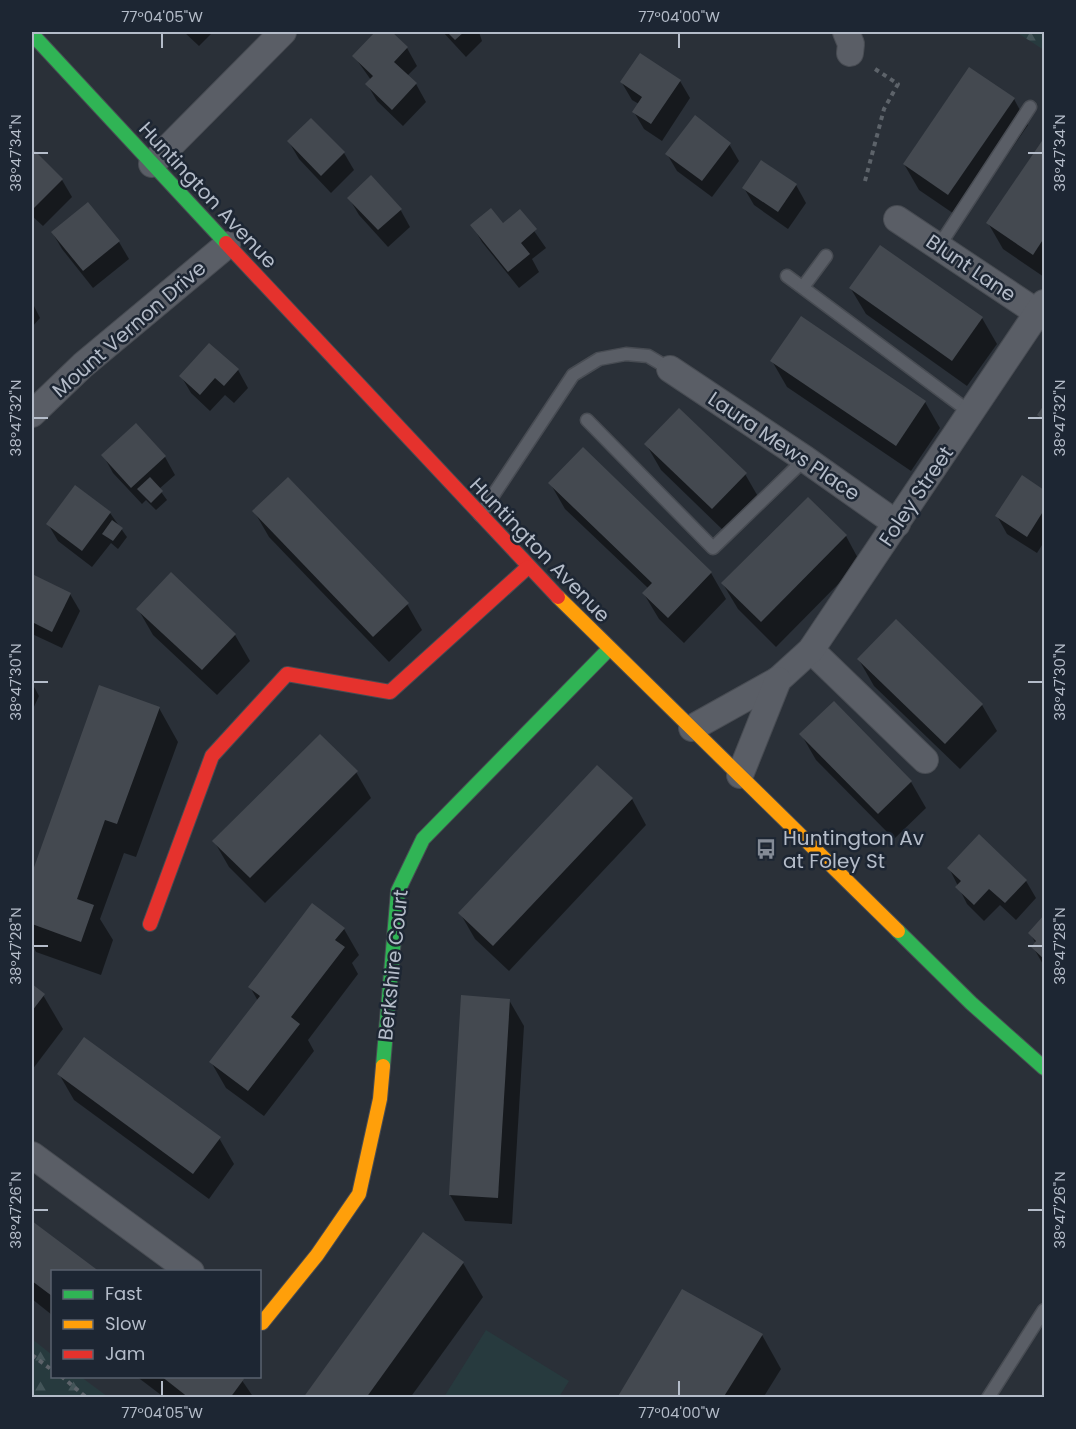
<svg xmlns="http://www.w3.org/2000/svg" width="1076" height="1429" font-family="Poppins,sans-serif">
<defs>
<pattern id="forest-firs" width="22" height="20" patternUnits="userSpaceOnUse" patternTransform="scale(1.5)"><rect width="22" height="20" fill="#273a3e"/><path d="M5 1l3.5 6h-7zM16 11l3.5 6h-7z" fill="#445559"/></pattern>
</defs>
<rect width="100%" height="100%" fill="#2a3038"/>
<g fill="url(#forest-firs)">
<path d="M1016 32H1044V50Z"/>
<path d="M32 1339 52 1355V1376L81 1377 108 1397H32Z"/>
</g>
<path fill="#273a3e" d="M486 1330 569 1381 559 1397H444Z"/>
<g fill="#0007">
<path d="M184 32H213L199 46Z"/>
<path d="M377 32H390L407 48 417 66 407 76 416 84 426 102 403 126 377 101 367 84 371 80 354 56Z"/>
<path d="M443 32H479L482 41 466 57Z"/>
<path d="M680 81 690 98 662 141 644 129 634 112 639 104 632 100 622 83Z"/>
<path d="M1014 99 1028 125 963 220 919 190 904 164Z"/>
<path d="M1044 141V277L1003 249 988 223Z"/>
<path d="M289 142 344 153 354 170 331 193 299 159Z"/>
<path d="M729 144 739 161 712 197 677 171 667 154Z"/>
<path d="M32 150 62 180 72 197 43 226 32 216Z"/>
<path d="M762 162 796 185 806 203 788 229 754 205 744 188Z"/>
<path d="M349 198 400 209 410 227 388 247 359 215Z"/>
<path d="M520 211 546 248 532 259 539 272 519 288 482 242 472 225H503Z"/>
<path d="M52 232 119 242 129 259 93 288 62 249Z"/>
<path d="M851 289 982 318 997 344 967 386 866 314Z"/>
<path d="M32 302 40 318 32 327Z"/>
<path d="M210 345 238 370 248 388 234 403 225 395 210 411 191 393 181 376Z"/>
<path d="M772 361 925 402 940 428 911 471 787 387Z"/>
<path d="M136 425 165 457 175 475 159 489 167 500 156 510 146 500 142 504 113 473 103 455Z"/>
<path d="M646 444 745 474 760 500 727 534 661 470Z"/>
<path d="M583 449 711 573 726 599 684 643 659 619 644 594 649 589 565 509 550 483Z"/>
<path d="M1023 477 1044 492V542L1037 553 1007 534 997 516Z"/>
<path d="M76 487 110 513 127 537 118 549 111 543 92 567 58 541 48 524Z"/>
<path d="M254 511 407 604 422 630 389 662 269 537Z"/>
<path d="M846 536 860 562 776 647 738 609 723 584Z"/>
<path d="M32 576 70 594 80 611 62 648 32 634Z"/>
<path d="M138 609 235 635 250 661 217 695 153 635Z"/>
<path d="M896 622 982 705 997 731 960 769 874 686 859 660Z"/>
<path d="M32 683 39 696 32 711Z"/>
<path d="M100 687 159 708 178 742 136 857 124 853 100 919 113 940 101 975 36 952 32 944V877Z"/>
<path d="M834 703 911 782 926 808 894 839 816 760 801 734Z"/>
<path d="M356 772 371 798 265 903 229 867 214 841Z"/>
<path d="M632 799 646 825 509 971 475 939 460 913Z"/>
<path d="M949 868 1026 881 1036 898 1016 920 1000 905 984 921 967 904Z"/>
<path d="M1044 917V966L1033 947 1036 944 1030 933Z"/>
<path d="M344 929 359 955 352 963 358 974 308 1040 314 1051 264 1116 226 1088 211 1062 258 1001 250 987Z"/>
<path d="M32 986 43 995 63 1029 32 1070Z"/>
<path d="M509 1000 524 1026 512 1224 465 1221 450 1195Z"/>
<path d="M59 1074 219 1138 234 1164 209 1199 74 1100Z"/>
<path d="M32 1223 97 1272H52V1315L32 1299Z"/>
<path d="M423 1234 463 1263 483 1297 410 1398H305Z"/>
<path d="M762 1335 781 1369 763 1398H619Z"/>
<path d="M136 1376H239L254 1398H165Z"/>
</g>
<g fill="#444950">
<path d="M375 32H392L408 47 394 62 417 83 392 110 365 84 373 76 352 56Z"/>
<path d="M447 32H464L455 40Z"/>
<path d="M640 53 681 80 651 124 632 112 642 97 620 82Z"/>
<path d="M969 67 1015 98 948 195 903 164Z"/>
<path d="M695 115 731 143 702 181 665 154Z"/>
<path d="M311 118 345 152 321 176 287 141Z"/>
<path d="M1044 138V238L1033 255 986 223Z"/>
<path d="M32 148 63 179 32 210Z"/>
<path d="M761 160 797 184 778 212 742 188Z"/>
<path d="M371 175 402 209 378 230 347 198Z"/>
<path d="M88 202 120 241 83 271 51 232Z"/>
<path d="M491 208 503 223 520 209 537 229 521 243 530 254 508 272 470 225Z"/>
<path d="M880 245 983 317 952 361 849 288Z"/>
<path d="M801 316 926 401 896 446 770 361Z"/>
<path d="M209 343 239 369 224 386 215 378 200 395 179 376Z"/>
<path d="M1044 405V420L1037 415Z"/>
<path d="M679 408 747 473 712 509 644 444Z"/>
<path d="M136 423 166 456 131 488 101 455Z"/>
<path d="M583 447 712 572 668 618 642 593 652 583 548 483Z"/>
<path d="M1022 475 1044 490V510L1027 537 995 516Z"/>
<path d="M150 477 163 491 151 503 137 489Z"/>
<path d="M288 477 409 603 373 637 252 511Z"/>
<path d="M75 485 111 512 82 551 46 524Z"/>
<path d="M808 497 847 535 761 622 721 583Z"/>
<path d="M112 520 123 528 113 541 102 534Z"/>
<path d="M171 572 236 634 202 670 136 609Z"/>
<path d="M32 574 71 593 52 632 32 622Z"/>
<path d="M896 619 983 704 945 744 857 659Z"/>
<path d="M99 685 160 707 117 824 105 820 77 899 94 905 81 942 32 924V873Z"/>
<path d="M834 701 912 781 878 814 799 734Z"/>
<path d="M320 734 358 771 250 878 212 841Z"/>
<path d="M597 765 633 798 493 946 458 913Z"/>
<path d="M979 834 1027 880 1005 903 989 889 974 905 955 887 961 881 947 868Z"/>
<path d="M312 903 345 928 335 940 345 947 291 1017 300 1024 248 1091 209 1062 260 996 248 987Z"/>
<path d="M1044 915V959L1031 947 1036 941 1028 933Z"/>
<path d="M32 984 45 994 32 1011Z"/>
<path d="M461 995 510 999 498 1198 449 1195Z"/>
<path d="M84 1037 221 1137 193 1174 57 1074Z"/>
<path d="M32 1221 100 1272H52V1296L32 1281Z"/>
<path d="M423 1232 464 1262 366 1398H303Z"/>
<path d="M682 1289 763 1334 723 1398H617Z"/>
<path d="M161 1376H242L244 1379 230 1398H189Z"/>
</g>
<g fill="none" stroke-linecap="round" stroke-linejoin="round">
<g stroke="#484c53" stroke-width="15">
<g id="lane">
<path d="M939 246 1030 107"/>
<path d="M787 276 971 413"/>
<path d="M803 287 826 256"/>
<path d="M587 420 713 548 805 459"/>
<path d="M480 515 573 375 599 359 626 354 648 356 670 369"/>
<path d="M988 1398 1044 1310"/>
</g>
</g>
<g stroke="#484c53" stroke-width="28">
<g id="street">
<path d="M846 32 851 44 850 53"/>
<path d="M152 164 283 32"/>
<path d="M897 219 1044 317"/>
<path d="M670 369 805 459 897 524"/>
<path d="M32 414 83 365 227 245"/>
<path d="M811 650 925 760"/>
<path d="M692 728 778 680 811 650 1044 303"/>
<path d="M740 775 778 680"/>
<path d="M32 1155 191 1272"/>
</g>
</g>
<g stroke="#484c53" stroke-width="16">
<g id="fast">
<path d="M32 34 226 243"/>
<path d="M898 931 971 1003 1044 1068"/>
<path d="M383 1066 398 891 423 839 609 649"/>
</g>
</g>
<g stroke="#484c53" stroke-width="16">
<g id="slow">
<path d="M558 597 898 931"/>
<path d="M260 1321 262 1323 317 1255 359 1194 380 1099 383 1066"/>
</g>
</g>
<g stroke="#484c53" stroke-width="16">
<g id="jam">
<path d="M226 243 558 597"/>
<path d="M150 924 212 756 287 674 390 692 528 567"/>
</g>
</g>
<g stroke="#5d636a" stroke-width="4" stroke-dasharray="4.5 4.5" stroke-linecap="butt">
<path d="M865 181 884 109 898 84 872 67"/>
<path d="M32 1355 52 1370"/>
<path d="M61 1376 87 1398"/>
</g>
<use href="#lane" stroke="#5a5e66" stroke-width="12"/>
<use href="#street" stroke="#5a5e66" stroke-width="26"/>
<use href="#fast" stroke="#30b455" stroke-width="14"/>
<use href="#slow" stroke="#ff9f0a" stroke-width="14"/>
<use href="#jam" stroke="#e5322d" stroke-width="14"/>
</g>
<path fill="none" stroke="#b4bcc9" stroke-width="2" d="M162 33V48M679 33V48M33 153H48M1028 153H1043M33 418H48M1028 418H1043M33 682H48M1028 682H1043M33 946H48M1028 946H1043M33 1210H48M1028 1210H1043M162 1381V1396M679 1381V1396"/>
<defs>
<g id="bus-bare" transform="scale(1.62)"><path d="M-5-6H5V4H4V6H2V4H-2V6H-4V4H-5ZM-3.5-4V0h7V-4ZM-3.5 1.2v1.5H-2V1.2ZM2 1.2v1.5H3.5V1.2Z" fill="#848b96" stroke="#1d2633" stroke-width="2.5" paint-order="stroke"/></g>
</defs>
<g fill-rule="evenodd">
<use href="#bus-bare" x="766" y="849"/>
</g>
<g text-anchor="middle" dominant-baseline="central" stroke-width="5" stroke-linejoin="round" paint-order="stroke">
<g font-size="20" fill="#b4bcc9" stroke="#1d2633">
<text transform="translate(208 195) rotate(47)">Huntington Avenue</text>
<text transform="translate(971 268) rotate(34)">Blunt Lane</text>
<text transform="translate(129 329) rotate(-41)">Mount Vernon Drive</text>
<text transform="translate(784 446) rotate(34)">Laura Mews Place</text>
<text transform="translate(916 496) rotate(-56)">Foley Street</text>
<text transform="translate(540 550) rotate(46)">Huntington Avenue</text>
<text transform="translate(393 965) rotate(-84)">Berkshire Court</text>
</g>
<g font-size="20" fill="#b4bcc9" stroke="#1d2633" text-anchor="start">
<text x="783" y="838">Huntington Av<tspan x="783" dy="23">at Foley St</tspan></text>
</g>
</g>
<rect width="1076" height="1429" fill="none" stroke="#1d2633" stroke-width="66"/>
<rect x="51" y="1270" width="210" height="108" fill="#1d2633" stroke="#59626f" stroke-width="1.5"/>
<rect x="63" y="1290" width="30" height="9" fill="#30b455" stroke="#59626f" stroke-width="1.5"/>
<text x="105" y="1300" font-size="18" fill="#b4bcc9">Fast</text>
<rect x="63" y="1320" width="30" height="9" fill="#ff9f0a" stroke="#59626f" stroke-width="1.5"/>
<text x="105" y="1330" font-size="18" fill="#b4bcc9">Slow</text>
<rect x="63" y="1350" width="30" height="9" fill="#e5322d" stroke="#59626f" stroke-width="1.5"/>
<text x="105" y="1360" font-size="18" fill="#b4bcc9">Jam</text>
<rect x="33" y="33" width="1010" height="1363" fill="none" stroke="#b4bcc9" stroke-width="2"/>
<g font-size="15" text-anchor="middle" fill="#b4bcc9">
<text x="162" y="22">77°04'05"W</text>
<text x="679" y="22">77°04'00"W</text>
<text transform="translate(16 153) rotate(-90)" y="5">38°47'34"N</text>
<text transform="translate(1060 153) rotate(-90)" y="5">38°47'34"N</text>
<text transform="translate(16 418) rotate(-90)" y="5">38°47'32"N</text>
<text transform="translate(1060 418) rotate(-90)" y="5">38°47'32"N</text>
<text transform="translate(16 682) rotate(-90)" y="5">38°47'30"N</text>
<text transform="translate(1060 682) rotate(-90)" y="5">38°47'30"N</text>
<text transform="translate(16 946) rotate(-90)" y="5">38°47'28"N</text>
<text transform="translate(1060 946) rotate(-90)" y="5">38°47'28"N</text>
<text transform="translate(16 1210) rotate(-90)" y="5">38°47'26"N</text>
<text transform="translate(1060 1210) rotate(-90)" y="5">38°47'26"N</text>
<text x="162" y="1418">77°04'05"W</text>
<text x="679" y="1418">77°04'00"W</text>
</g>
</svg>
